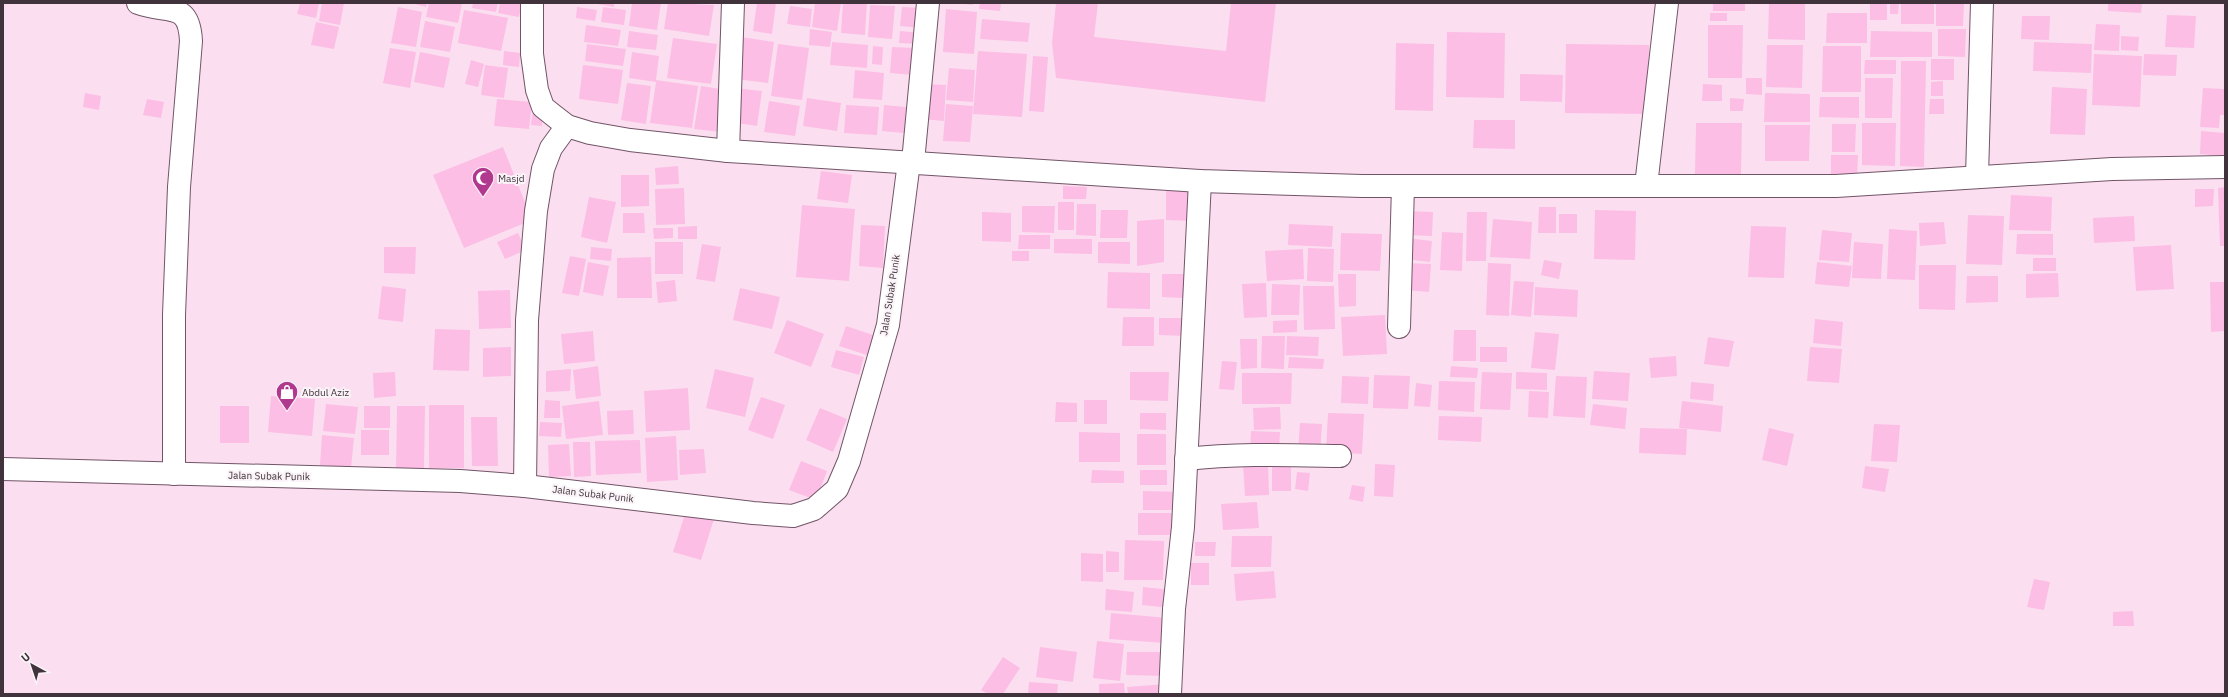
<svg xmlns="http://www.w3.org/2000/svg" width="2228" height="697" font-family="'IBM Plex Sans',sans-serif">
<rect width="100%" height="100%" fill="#fbdff0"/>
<g fill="#fcbee5">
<path d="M300 3H319L316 18 297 14Z"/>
<path d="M322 3H344L340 25 319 21Z"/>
<path d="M411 3H427L426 7Z"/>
<path d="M429 3H462L458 23 426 17Z"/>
<path d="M473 3H498L496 12 472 8Z"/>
<path d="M500 3H522L519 17 498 13Z"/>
<path d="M592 3H614V7Z"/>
<path d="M632 3H661L657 30 629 26Z"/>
<path d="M668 3 714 5 709 36 664 29Z"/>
<path d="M757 3H776L772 34 753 31Z"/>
<path d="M815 3H841L837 31 812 27Z"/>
<path d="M843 3H867L865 35 841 33Z"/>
<path d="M955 3H973V5Z"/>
<path d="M980 3H1001L1000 11 979 9Z"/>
<path d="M1056 3H1098L1094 37 1226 51 1231 3H1276L1265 102 1056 78 1052 43Z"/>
<rect x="1713" y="3" width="32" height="8"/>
<path d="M1769 3H1805V40L1768 39Z"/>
<rect x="1870" y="3" width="17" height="17"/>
<path d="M1890 3H1899L1898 14H1890Z"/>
<rect x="1901" y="3" width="33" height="21"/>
<path d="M1936 3H1964L1963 26H1936Z"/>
<path d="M2108 3H2142L2141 13 2108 11Z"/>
<path d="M870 5 895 6 892 39 868 37Z"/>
<path d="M790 6 812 9 810 27 787 24Z"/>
<path d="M398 7 422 12 416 47 391 43Z"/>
<path d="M577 7 597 10 595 21 576 18Z"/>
<path d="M603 7 626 10 624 25 601 22Z"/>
<path d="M902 7 922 8 921 28 900 26Z"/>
<path d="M946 9 977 12 974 54 943 52Z"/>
<path d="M464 10 508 18 501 51 458 43Z"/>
<rect x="1710" y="13" width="17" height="8"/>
<path d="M1827 13H1867V43H1826Z"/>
<path d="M2167 15 2196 16 2194 48 2165 47Z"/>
<path d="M2022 16H2050L2049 40 2021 39Z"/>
<path d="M982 19 1030 23 1028 42 980 39Z"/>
<path d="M425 21 455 27 450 52 420 47Z"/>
<path d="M316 22 339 27 334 49 311 45Z"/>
<path d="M2096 24 2120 25 2119 51 2094 50Z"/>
<path d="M586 25 621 30 618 46 584 42Z"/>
<path d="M1708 25H1743L1742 78H1708Z"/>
<path d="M810 29 832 32 830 47 809 45Z"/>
<path d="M1938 29H1966L1965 57 1938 56Z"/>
<path d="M629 31 658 35 656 50 627 47Z"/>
<path d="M900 31 920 33 919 44 899 43Z"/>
<path d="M1871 31 1932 32V57H1870Z"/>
<path d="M1447 32 1505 33 1504 98 1446 97Z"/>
<path d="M2121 36 2139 37 2138 51 2121 50Z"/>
<path d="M741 37 774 42 768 83 735 79Z"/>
<path d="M673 38 717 44 711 84 667 78Z"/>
<path d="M832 42 868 45 867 68 830 65Z"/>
<path d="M2034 42 2092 44 2091 73 2033 71Z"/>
<path d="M1396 43 1434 44 1433 111 1395 110Z"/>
<path d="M587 44 626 49 623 66 585 61Z"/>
<path d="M778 44 809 48 802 100 771 96Z"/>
<path d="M1566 44 1649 45 1648 114 1565 113Z"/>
<path d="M1767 45H1803L1802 88 1766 87Z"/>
<path d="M873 46 883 47 882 65 872 64Z"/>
<path d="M1823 46H1861V92H1822Z"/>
<path d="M892 47 916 48 914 75 890 73Z"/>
<path d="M390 48 416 52 410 88 383 83Z"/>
<path d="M504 51 520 53 519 67 503 65Z"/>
<path d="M978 51 1027 54 1022 117 973 114Z"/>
<path d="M420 52 450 58 444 88 414 82Z"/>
<path d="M632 52 659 56 656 80 698 86 692 128 650 123 656 82 629 78Z"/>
<path d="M2094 54 2142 56 2140 107 2092 105Z"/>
<path d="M2144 54 2177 55 2176 76 2143 75Z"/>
<path d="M1033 56 1048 57 1044 112 1029 111Z"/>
<rect x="1931" y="59" width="23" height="21"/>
<path d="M471 60 484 64 478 87 465 84Z"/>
<path d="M1865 60H1896V74H1864Z"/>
<path d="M1901 61H1926L1924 167 1900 166Z"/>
<path d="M485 65 508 68 504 98 481 95Z"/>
<path d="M583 65 623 70 618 104 579 99Z"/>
<path d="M949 68 975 70 973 102 946 100Z"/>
<path d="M855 70 884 73 882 100 853 98Z"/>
<path d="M1520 74 1563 75 1562 102 1520 101Z"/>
<path d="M1746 78H1762V95L1746 94Z"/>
<path d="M1865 78H1893L1892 118H1865Z"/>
<path d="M1943 81V96H1931V82Z"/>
<path d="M627 83 651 86 646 124 621 120Z"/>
<path d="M924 84 946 85 944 121 921 119Z"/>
<path d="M1703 84 1722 85V101H1702Z"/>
<path d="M701 86 727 90 721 132 694 129Z"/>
<path d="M2052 87 2087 89 2085 135 2050 134Z"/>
<path d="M735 88 762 91 757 126 730 122Z"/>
<path d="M2203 88 2225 89V115H2220L2219 128 2200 127Z"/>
<path d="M85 93 101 96 99 110 83 107Z"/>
<path d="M1765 93 1810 94V122H1764Z"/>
<path d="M1820 97H1859V118L1819 117Z"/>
<path d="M807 98 841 103 837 131 803 126Z"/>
<path d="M1730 98 1744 99 1743 111H1730Z"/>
<path d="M147 99 164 102 161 118 143 115Z"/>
<path d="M497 99 532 102 529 129 494 126Z"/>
<path d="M1930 99H1944V114H1929Z"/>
<path d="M769 101 800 106 795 136 764 132Z"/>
<path d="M946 104 973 106 970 142 943 141Z"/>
<path d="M846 105 879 107 877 135 844 133Z"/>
<path d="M884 105 906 107 904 133 882 131Z"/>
<path d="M533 110 543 111 542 126 531 125Z"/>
<path d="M1474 120H1515V149L1473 148Z"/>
<path d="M1696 123H1742L1741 174H1695Z"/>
<path d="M1862 123H1896L1895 166 1862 165Z"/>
<path d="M1832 124H1856L1855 152H1832Z"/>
<path d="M1765 125H1810L1809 161H1765Z"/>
<path d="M2201 131 2225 133V156L2200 154Z"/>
<path d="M503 147 532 220 464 248 433 175Z"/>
<path d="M1831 155H1858L1857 177H1831Z"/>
<path d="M678 166 679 184 656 185 655 168Z"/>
<path d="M821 171 852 175 848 203 817 199Z"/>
<path d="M621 175H649V206L621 207Z"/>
<path d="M1063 186 1087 187 1086 199H1063Z"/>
<path d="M1166 187H1193L1192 221 1166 220Z"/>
<path d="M2225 187V246H2220L2218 188Z"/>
<path d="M684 188 685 224 656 225 655 189Z"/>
<path d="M2195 189H2214L2213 206 2195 207Z"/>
<path d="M2011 195 2052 197 2051 231 2009 230Z"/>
<path d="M589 197 616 202 607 243 581 237Z"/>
<rect x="1058" y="202" width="16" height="28"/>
<path d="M1077 204H1096V236L1076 235Z"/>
<path d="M802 205 855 209 849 281 796 277Z"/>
<path d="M1022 206H1055L1054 233 1022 232Z"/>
<path d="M1539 207H1556V233H1538Z"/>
<path d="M1101 210H1128L1127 238H1100Z"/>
<path d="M1595 210 1636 211 1635 260 1594 259Z"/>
<path d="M1407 211 1433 212 1432 236 1406 235Z"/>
<path d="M982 212 1011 213V242L982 241Z"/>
<path d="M1467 212H1487L1486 261H1466Z"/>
<path d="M623 213H644L645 233H623Z"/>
<rect x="1559" y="214" width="18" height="19"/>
<path d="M1968 215 2004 216 2002 265 1966 264Z"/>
<path d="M2134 216 2135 241 2094 243 2093 218Z"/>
<path d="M1164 219V262L1137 266V221Z"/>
<path d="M1493 219 1532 222 1530 259 1490 257Z"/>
<path d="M1944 222 1946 244 1920 246 1919 223Z"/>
<path d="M1289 224 1333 226 1332 247 1288 245Z"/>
<path d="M861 225 885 226 883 268 859 266Z"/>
<path d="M697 226V239H678V227Z"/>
<path d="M1751 226 1786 227 1784 278 1748 277Z"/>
<path d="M653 228H673V238L654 239Z"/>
<path d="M1889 229 1917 231 1915 280 1887 279Z"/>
<path d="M1822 230 1852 233 1849 262 1819 260Z"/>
<path d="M1442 232 1463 233 1462 271 1440 270Z"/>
<path d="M518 233 526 250 505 259 497 242Z"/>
<path d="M1341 233 1382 234 1380 271 1340 270Z"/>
<path d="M2017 234H2053V255L2016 254Z"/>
<path d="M1019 235H1050V249H1018Z"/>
<path d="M1406 238 1432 241 1430 262 1404 259Z"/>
<path d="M1054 239H1092V254L1054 253Z"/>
<rect x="655" y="242" width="28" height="32"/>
<path d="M1098 242H1130V264L1098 263Z"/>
<path d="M1854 242 1883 244 1881 279 1852 278Z"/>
<path d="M702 244 721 247 715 282 696 279Z"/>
<path d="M2171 245 2174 289 2136 291 2133 247Z"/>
<path d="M384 247H416L415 274 384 273Z"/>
<path d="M591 247 612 249 611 261 590 259Z"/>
<path d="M1308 248 1334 249 1333 282 1307 281Z"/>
<path d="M1303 249 1304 279 1267 281 1265 251Z"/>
<rect x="1012" y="251" width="17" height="10"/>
<path d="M570 256 586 259 579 296 562 293Z"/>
<path d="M651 257 652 298H617V258Z"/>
<rect x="2033" y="258" width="23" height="13"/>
<path d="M1544 260 1562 263 1559 279 1541 275Z"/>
<path d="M588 262 609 266 603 296 583 292Z"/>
<path d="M1817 262 1852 266 1849 287 1815 284Z"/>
<path d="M1406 263 1431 264 1429 292 1405 290Z"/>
<path d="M1488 263 1511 264 1509 316 1486 315Z"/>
<path d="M1919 265H1956L1955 310 1919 309Z"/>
<path d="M1108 272 1150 273V309L1107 308Z"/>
<path d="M2058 273 2059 297 2026 298V274Z"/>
<path d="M1162 274H1185L1184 298 1162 297Z"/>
<path d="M1338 274H1356V306L1339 307Z"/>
<path d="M1967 276H1998V302L1966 303Z"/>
<path d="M675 280 677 301 658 303 656 282Z"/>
<path d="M1514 281 1534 282 1531 317 1511 315Z"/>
<path d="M2210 282H2225V331L2211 332Z"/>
<path d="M1266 283 1267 317 1244 318 1242 284Z"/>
<path d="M1272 284 1300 285 1299 315H1271Z"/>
<path d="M382 286 406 289 403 322 378 319Z"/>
<path d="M1303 286H1334L1335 329 1304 330Z"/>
<path d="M1535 287 1578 290 1577 317 1534 315Z"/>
<path d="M740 288 780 297 772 329 733 320Z"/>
<path d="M510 290 511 328 479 329 478 291Z"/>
<path d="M1385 315 1387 354 1343 356 1341 317Z"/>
<path d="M1123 317H1154V346H1122Z"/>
<path d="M1159 318H1185V336L1159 335Z"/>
<path d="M1815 319 1843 322 1841 346 1813 343Z"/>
<path d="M787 320 824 334 811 367 774 353Z"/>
<path d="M1297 320V332L1273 333V321Z"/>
<path d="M846 326 879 337 873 357 839 346Z"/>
<path d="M435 329 470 330 469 371 433 370Z"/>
<path d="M1454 330H1476V361H1453Z"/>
<path d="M593 331 595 361 564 364 561 334Z"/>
<path d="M1535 332 1559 334 1555 370 1531 368Z"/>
<path d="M1262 336H1285L1284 369 1261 368Z"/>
<path d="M1287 336 1319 337 1318 356 1286 355Z"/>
<path d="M1708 337 1734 341 1729 367 1704 364Z"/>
<path d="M1240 339H1257V368L1241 369Z"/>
<path d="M511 347V376L483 377V348Z"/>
<rect x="1480" y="347" width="27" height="15"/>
<path d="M1810 347 1842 349 1839 383 1807 381Z"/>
<path d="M836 350 864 357 859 375 831 367Z"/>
<path d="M1676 356 1677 376 1651 378 1649 358Z"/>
<path d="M1289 357 1324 359 1323 369 1288 368Z"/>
<path d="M1222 361 1237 362 1234 390 1219 389Z"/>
<path d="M598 366 601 396 576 399 573 370Z"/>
<path d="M1451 366 1478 368 1477 378 1450 377Z"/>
<path d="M571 369 570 391 546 392V371Z"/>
<path d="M715 369 754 378 745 417 706 408Z"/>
<path d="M1594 371 1630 373 1628 401 1592 399Z"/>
<path d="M395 372 396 396 374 398 373 373Z"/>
<path d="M1130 372H1169L1168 401 1130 400Z"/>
<path d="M1482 372 1512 373 1510 410 1480 409Z"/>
<path d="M1516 372 1547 373V390L1516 389Z"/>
<path d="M1242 373H1292L1291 404H1242Z"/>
<path d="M1374 375 1410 376 1408 409 1373 408Z"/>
<path d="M1342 376 1369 377 1368 404 1341 403Z"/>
<path d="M1556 376 1587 377 1585 418 1553 416Z"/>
<path d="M1439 381 1475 382 1474 412 1438 410Z"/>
<path d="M1691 382 1714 384 1713 401 1690 399Z"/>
<path d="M1416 383 1432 385 1430 407 1414 406Z"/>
<path d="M688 388 690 430 646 432 644 391Z"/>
<path d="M1529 391 1549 392 1548 418 1528 417Z"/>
<path d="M271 396 315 399 312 436 268 432Z"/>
<path d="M761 397 785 405 773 439 748 430Z"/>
<path d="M545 400 560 401V418H544Z"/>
<rect x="1084" y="400" width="23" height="24"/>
<path d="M599 401 603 435 566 439 562 406Z"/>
<path d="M1682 401 1723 406 1721 432 1679 428Z"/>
<path d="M1056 402 1077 403V422H1055Z"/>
<path d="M326 404 358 407 355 434 323 431Z"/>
<path d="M1593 404 1627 408 1625 429 1590 425Z"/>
<rect x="429" y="405" width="35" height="63"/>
<rect x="220" y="406" width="29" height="37"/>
<rect x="364" y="406" width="26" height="22"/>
<path d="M397 406H425L424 471 396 470Z"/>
<path d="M1280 407 1281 429 1254 430 1253 408Z"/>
<path d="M820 408 847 419 833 452 806 440Z"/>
<path d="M633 410 634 434 608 435 607 411Z"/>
<path d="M1140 413H1166V430L1140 429Z"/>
<path d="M1328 413 1364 414 1362 454 1326 452Z"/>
<path d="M1439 416 1482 417 1481 442 1438 440Z"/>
<path d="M471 417H497L498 466H472Z"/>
<path d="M540 422 562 423 561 437 539 436Z"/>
<path d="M1300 423 1322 424 1320 454 1298 453Z"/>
<path d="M1874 424 1900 425 1897 462 1871 461Z"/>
<path d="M1640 428 1687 429 1686 455 1639 453Z"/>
<path d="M1769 428 1794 434 1787 466 1762 460Z"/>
<rect x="361" y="430" width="28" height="25"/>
<path d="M1251 431 1280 432 1279 453 1250 452Z"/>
<path d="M1079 432 1120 433V462H1079Z"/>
<rect x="1137" y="434" width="29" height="31"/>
<path d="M322 435 354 438 351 468 320 465Z"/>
<path d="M676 436 678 480 647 482 645 438Z"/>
<path d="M640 440 641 473 596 475 595 441Z"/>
<path d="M573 442H590L591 476 574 477Z"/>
<path d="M569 444 571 476 549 477 548 445Z"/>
<path d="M704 449 706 473 680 475 679 450Z"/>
<path d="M801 461 827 471 816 500 789 490Z"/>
<rect x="1272" y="461" width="19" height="30"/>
<path d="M1268 463 1269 495 1245 496 1243 464Z"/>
<path d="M1375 464 1395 465 1393 497 1374 496Z"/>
<path d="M1865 466 1889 469 1885 492 1862 488Z"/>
<path d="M1092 470 1124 471V483H1091Z"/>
<rect x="1140" y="470" width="27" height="15"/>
<path d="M1297 472 1310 473 1308 491 1295 489Z"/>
<path d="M1352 485 1365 487 1363 502 1349 499Z"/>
<path d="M1143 491 1182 492 1181 510H1143Z"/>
<path d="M1257 502 1259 528 1223 530 1221 504Z"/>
<path d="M686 511 714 519 701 560 673 552Z"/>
<path d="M1138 513H1178L1177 535H1138Z"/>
<path d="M1232 536H1272L1271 567H1231Z"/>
<path d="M1125 540 1164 541 1163 580H1124Z"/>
<path d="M1195 542H1216L1215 556H1195Z"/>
<path d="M1106 551 1119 552V572H1106Z"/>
<path d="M1081 553 1103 554V582L1081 581Z"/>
<rect x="1191" y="563" width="18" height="22"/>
<path d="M1274 571 1276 598 1236 601 1234 574Z"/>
<path d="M2034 579 2050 582 2044 610 2027 607Z"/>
<path d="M1143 587 1172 590 1170 608 1142 605Z"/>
<path d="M1106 589 1134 592 1132 612 1105 610Z"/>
<path d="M2133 611 2134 626H2113V612Z"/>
<path d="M1111 613 1168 618 1165 643 1109 639Z"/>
<path d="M1097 641 1124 644 1120 681 1093 678Z"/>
<path d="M1040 647 1077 652 1073 682 1036 677Z"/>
<path d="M1127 652H1165V676L1126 675Z"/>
<path d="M1003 657 1020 668 1003 694H988L981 690Z"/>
<path d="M1029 682 1058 684 1057 694H1028Z"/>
<path d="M1124 683 1125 694H1099V684Z"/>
<path d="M1166 684V694H1128L1127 687Z"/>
</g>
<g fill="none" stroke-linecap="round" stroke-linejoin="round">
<g stroke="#715567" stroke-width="24">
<g id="minor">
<path d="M138 3C168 14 189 0 191 41L179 187 174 315V474"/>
<path d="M532 3V54L537 90 543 107 553 115 567 126 590 133 630 140 728 151 1200 181 1362 186H1836L2112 169 2225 167"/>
<path d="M728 151 733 3"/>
<path d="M913 162 928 3"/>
<path d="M1977 176 1982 3"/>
<path d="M1646 186 1667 3"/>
<path d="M1399 327 1403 186"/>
<path d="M1186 459C1238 453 1289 455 1340 456"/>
<path d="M3 469 460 481 525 486 753 513 793 516 814 509 837 489 849 461 888 325 909 162"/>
<path d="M525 486 527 320 536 211 543 169 551 148 567 126"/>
<path d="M1170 694 1174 609 1183 527 1200 181"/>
</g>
</g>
<use href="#minor" stroke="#fff" stroke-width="22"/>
</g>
<defs>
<g id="mosque-pin" transform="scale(1.15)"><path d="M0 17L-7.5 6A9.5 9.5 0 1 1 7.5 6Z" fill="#b0388e" stroke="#faf3f8"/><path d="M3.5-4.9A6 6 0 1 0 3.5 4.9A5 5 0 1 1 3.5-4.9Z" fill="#fff"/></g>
<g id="shop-pin" transform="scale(1.15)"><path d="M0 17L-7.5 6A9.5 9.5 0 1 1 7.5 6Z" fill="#b0388e" stroke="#faf3f8"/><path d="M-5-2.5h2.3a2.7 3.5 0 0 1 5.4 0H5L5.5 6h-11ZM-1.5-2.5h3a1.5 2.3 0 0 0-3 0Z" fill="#fff"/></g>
</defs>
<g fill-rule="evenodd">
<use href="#mosque-pin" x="483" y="178"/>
<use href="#shop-pin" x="287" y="392"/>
</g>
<g text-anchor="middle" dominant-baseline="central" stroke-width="4" stroke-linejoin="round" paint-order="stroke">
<g font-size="10" fill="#40333b" stroke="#faf3f8" text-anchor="start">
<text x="498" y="178">Masjd</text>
<text x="302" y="392">Abdul Aziz</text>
</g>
<g font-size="10" fill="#40333b" stroke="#faf3f8">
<text transform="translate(890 295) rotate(-81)">Jalan Subak Punik</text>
<text transform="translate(269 476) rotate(1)">Jalan Subak Punik</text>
<text transform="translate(593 494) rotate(7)">Jalan Subak Punik</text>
</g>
</g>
<rect width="2228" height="697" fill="none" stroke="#40333b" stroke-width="8"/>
<g transform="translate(32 665) rotate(320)" stroke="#faf3f8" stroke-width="3" paint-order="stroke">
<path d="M0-3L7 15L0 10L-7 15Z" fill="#40333b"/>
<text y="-6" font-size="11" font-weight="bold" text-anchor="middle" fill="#40333b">U</text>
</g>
</svg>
